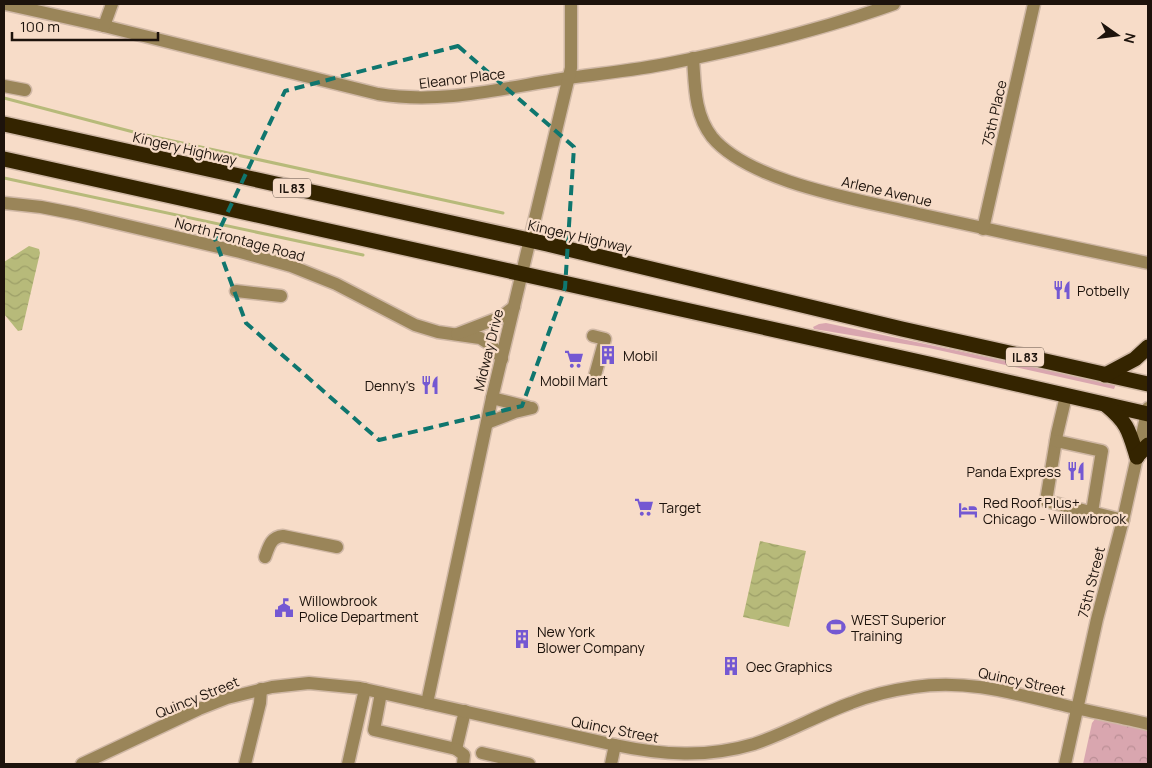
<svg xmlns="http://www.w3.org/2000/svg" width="1152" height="768" font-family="Manrope,sans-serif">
<defs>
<pattern id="forest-crowns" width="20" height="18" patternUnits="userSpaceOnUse" patternTransform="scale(1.25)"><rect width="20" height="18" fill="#d9a6af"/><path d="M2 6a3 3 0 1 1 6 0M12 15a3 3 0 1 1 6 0" fill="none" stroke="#ba8e95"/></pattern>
<pattern id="water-waves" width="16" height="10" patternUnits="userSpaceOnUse" patternTransform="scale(1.25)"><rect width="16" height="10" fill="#b7ba7a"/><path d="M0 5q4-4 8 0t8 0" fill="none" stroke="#9d9f68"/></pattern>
</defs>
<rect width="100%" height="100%" fill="#f7dcc8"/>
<path fill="#d9a6af" d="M826 323 1116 384 1114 389 929 348 814 329 813 327 819 324Z"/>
<path fill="url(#forest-crowns)" d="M1095 719 1148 729V764H1083L1092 723Z"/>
<g fill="url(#water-waves)">
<path d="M29 246 39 249 40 253 22 330 18 331 4 314V262Z"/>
<path d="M760 541 806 551 789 627 743 617Z"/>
</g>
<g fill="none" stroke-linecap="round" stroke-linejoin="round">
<g stroke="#b7ba7a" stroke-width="3">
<path d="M4 98 141 134 503 213"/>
<path d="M4 178 363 255"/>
</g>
<g stroke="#d0b8a6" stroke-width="15">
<g id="minor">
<path d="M5 4 104 26 378 94C438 104 495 90 555 80 593 74 632 71 671 63 746 48 821 30 894 4"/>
<path d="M104 26 112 4"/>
<path d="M693 58C695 85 694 114 712 137 750 183 861 200 919 214 995 231 1072 247 1148 263"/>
<path d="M4 86 25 90"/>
<path d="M4 203 41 207 77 214 240 252 291 266 336 284 415 325 438 332 480 338 491 345 502 359"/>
<path d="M983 229 1034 4"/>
<path d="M236 291 281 296"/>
<path d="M457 334 501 317 514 307"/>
<path d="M593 336 605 339 594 379"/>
<path d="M1066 396 1057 434 1046 501 1123 520"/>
<path d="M492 398 528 407"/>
<path d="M487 423 515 412 532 408"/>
<path d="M1056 441 1102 451 1092 512"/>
<path d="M265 557C269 546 271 537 283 536L337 547"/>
<path d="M381 693 374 730 456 749 465 711"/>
<path d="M427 703 492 398 571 68V4"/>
<path d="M456 749 464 755 463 764"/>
<path d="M482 753 529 764"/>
<path d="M82 764 199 709 227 698 272 687 309 683 360 688 615 745C662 755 707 758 754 744 787 733 818 715 851 703 871 695 893 690 914 687 967 679 1013 693 1063 705 1091 712 1120 717 1148 724"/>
<path d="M245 764 260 703 261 689"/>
<path d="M348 764 365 689"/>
<path d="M611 764 615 745"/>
<path d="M1065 764 1097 619 1123 520 1148 408"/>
</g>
</g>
<g stroke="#d0b8a6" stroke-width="18">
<g id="highway">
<path d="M4 124 547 244 902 329 1148 384"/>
<path d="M4 159 929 364 1148 414"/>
<path d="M1105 375 1135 359 1148 347"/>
<path d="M1106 405C1128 423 1129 431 1137 457"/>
<path d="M1137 456 1148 445"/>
</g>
</g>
<use href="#minor" stroke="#9a8559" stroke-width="12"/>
<use href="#highway" stroke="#342400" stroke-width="15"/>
</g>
<path fill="none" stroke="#0f766e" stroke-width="4" stroke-dasharray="10 6" stroke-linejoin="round" d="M458 46 574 147 565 288 522 406 379 440 246 323 215 239 285 91Z"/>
<defs>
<g id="restaurant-bare" transform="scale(1.5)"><path d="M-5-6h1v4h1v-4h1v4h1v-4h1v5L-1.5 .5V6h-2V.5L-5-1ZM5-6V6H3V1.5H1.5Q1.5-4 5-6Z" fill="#7458d2" stroke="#f7dcc8" stroke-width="2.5" paint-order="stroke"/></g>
<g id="building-bare" transform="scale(1.5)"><path d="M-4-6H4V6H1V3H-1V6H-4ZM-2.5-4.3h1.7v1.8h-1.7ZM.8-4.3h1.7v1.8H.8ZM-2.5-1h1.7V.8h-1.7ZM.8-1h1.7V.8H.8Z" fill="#7458d2" stroke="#f7dcc8" stroke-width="2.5" paint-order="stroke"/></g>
<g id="supermarket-bare" transform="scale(1.5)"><path d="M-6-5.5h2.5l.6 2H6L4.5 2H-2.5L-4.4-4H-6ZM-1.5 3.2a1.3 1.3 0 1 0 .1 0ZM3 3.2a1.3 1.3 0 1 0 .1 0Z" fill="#7458d2" stroke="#f7dcc8" stroke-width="2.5" paint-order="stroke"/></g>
<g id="hotel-bare" transform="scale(1.5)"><path d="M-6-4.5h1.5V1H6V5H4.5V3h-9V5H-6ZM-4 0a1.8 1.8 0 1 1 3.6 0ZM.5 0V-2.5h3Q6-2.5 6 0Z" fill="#7458d2" stroke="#f7dcc8" stroke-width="2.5" paint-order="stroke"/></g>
<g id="civic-bare" transform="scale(1.5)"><path d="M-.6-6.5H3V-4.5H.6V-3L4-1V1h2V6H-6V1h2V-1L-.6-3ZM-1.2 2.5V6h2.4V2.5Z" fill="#7458d2" stroke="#f7dcc8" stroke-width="2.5" paint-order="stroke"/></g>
<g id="stadium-bare" transform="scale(1.5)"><path d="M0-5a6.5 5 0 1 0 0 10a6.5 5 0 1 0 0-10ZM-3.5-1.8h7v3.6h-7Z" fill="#7458d2" stroke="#f7dcc8" stroke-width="2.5" paint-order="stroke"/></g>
</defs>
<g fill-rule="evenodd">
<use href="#restaurant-bare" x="1062" y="290"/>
<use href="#building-bare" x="608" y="355"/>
<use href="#supermarket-bare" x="574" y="359"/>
<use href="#restaurant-bare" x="430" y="385"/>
<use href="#restaurant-bare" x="1076" y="471"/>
<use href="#supermarket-bare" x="644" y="507"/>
<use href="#hotel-bare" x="968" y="510"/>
<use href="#civic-bare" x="284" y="608"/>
<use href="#stadium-bare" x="836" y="627"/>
<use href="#building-bare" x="522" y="639"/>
<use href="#building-bare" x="731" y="666"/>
</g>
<g text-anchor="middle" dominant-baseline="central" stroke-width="4.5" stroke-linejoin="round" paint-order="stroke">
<g fill="#f7dcc8" stroke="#5e4f44" stroke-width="1">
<rect x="273" y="178.5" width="38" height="19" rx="4"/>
<rect x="1006" y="347.5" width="38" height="19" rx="4"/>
</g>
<g font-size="12" font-weight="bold" fill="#1d130c">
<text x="292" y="188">IL 83</text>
<text x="1025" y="357">IL 83</text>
</g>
<g font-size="14" fill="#1d130c" stroke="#f7dcc8">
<text transform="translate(462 78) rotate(-7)">Eleanor Place</text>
<text transform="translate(994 113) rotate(-77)">75th Place</text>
<text transform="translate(185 148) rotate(13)">Kingery Highway</text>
<text transform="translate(887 191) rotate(13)">Arlene Avenue</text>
<text transform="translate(580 236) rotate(13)">Kingery Highway</text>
<text transform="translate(240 239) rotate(15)">North Frontage Road</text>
<text transform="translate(488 350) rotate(-76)">Midway Drive</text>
<text transform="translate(1091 582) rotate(-76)">75th Street</text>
<text transform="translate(1022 681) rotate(12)">Quincy Street</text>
<text transform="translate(197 697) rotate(-22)">Quincy Street</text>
<text transform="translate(615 729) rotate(11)">Quincy Street</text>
</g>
<g font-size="14" fill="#1d130c" stroke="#f7dcc8" text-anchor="start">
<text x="1077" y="290">Potbelly</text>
<text x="623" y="355">Mobil</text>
<text x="574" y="380" text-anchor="middle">Mobil Mart</text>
<text x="415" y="385" text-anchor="end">Denny's</text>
<text x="1061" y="471" text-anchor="end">Panda Express</text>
<text x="983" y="502">Red Roof Plus+<tspan x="983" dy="16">Chicago - Willowbrook</tspan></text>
<text x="659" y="507">Target</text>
<text x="299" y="600">Willowbrook<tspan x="299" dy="16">Police Department</tspan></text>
<text x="851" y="619">WEST Superior<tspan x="851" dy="16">Training</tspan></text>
<text x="537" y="631">New York<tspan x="537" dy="16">Blower Company</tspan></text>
<text x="746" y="666">Oec Graphics</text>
</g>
</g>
<rect width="1152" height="768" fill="none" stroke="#1d130c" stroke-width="10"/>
<g transform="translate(1117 35) rotate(104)" stroke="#f7dcc8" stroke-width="4" paint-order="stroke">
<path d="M0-4L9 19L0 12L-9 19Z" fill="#1d130c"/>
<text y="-8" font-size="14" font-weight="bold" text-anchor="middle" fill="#1d130c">N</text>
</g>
<path d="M12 32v8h146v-8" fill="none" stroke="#1d130c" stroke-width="2.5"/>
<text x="20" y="32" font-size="15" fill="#1d130c" stroke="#f7dcc8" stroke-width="4" paint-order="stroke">100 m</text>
</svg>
